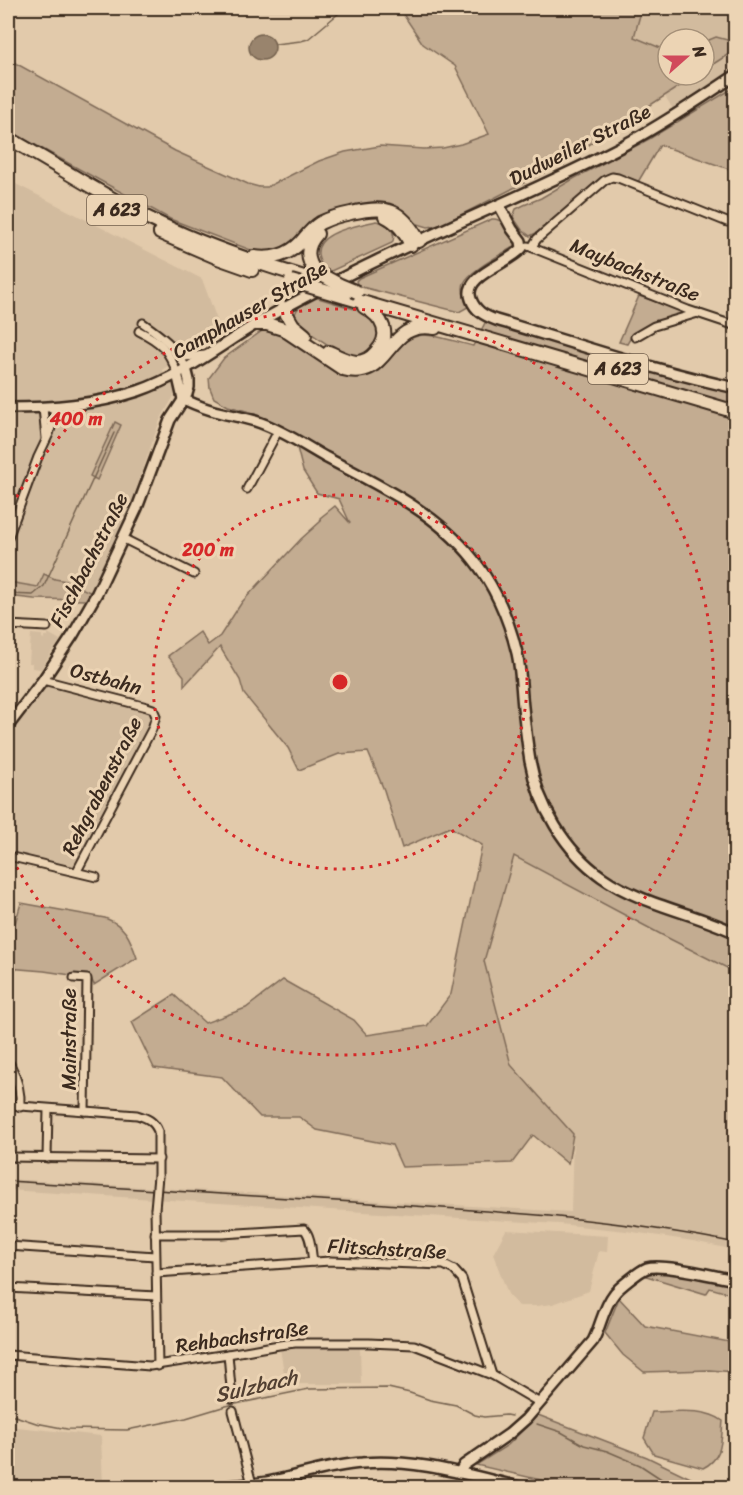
<svg xmlns="http://www.w3.org/2000/svg" width="743" height="1495" font-family="Sriracha,sans-serif">
<rect width="100%" height="100%" fill="#e2caab"/>
<filter id="ink" filterUnits="userSpaceOnUse"><feTurbulence type="fractalNoise" baseFrequency=".0167" numOctaves="2"/><feDisplacementMap in="SourceGraphic" scale="12" xChannelSelector="R" yChannelSelector="G"/><feConvolveMatrix kernelMatrix="1 2 1 2 8 2 1 2 1" color-interpolation-filters="sRGB"/></filter>
<g filter="url(#ink)">
<g fill="#d2bb9e" fill-rule="evenodd">
<path d="M634 8H735V87L680 121 659 86 632 36ZM668 39H704V75H668Z"/>
<path d="M8 180 202 279 217 320 206 340 162 370 177 391 160 420 132 501 90 592 66 581 55 579 44 574 39 587 8 582Z"/>
<path d="M48 633 60 640 55 648H54L41 669 32 668V663H29L31 634 42 635V638L44 639V636H48Z"/>
<path d="M46 684 152 714 146 731 77 863 70 873 8 858V737Z"/>
<path d="M514 856 666 937 735 973V1250L693 1241 626 1231 559 1224 8 1190V1179L571 1212 573 1134 511 1065 484 961Z"/>
<path d="M506 1230 608 1236 607 1252 599 1251 589 1291 553 1304 536 1306H519L508 1294 493 1254Z"/>
<path d="M314 1347H360L361 1384H286L280 1349Z"/>
<path d="M8 1426 101 1436 103 1486 8 1483Z"/>
</g>
<g fill="#c3ac91" stroke="#7f6b58" stroke-width="1.5">
<path d="M399 8H642L634 37 668 51V75H697L553 168 441 225 428 227 418 224 393 206 381 203 352 207 299 237 287 247 278 252 261 254 170 219 8 130V59L175 151 248 184 259 187H267L319 161 345 152 380 146 424 149 443 148 461 144 489 134 455 66 423 44Z"/>
<path d="M716 37 735 42V50L704 70V42Z"/>
<path d="M735 87V190L730 187 729 169 660 145 638 182 615 173 608 174 536 233 530 236 522 230 513 217 516 209 524 205 541 198 575 178 649 139Z"/>
<path d="M492 219C505 218 510 233 517 243L516 245C504 253 469 271 464 283 461 290 465 300 468 307L459 312 358 286 356 281 359 278Z"/>
<path d="M376 221C387 223 398 231 392 243L331 271C324 270 321 266 319 259 310 232 358 226 376 221Z"/>
<path d="M639 296 682 311 680 315C661 320 636 325 627 344L619 342Z"/>
<path d="M315 297 368 313 374 319 380 335C377 343 371 354 363 357 349 363 308 331 295 322 292 308 304 303 315 297Z"/>
<path d="M486 321 703 385 735 393V972L666 937 514 856 484 961 511 1065 573 1134 568 1164 533 1135 512 1163 402 1167 392 1145 317 1130 299 1117H260L222 1077 154 1068 132 1022 174 995 205 1023 246 1008 283 980 354 1020 367 1035 427 1026 451 994 482 845 450 827 402 848 384 790 368 752 339 754 299 770 288 748 244 694 240 680 220 647 184 686V676L168 656 200 632 208 645 220 636 242 602 301 539 321 521 320 518 335 506 350 523 339 499 317 493 303 471 293 432 274 422 250 412 228 406 214 398 210 388 209 378 224 358 262 331 274 329 340 373C392 392 383 341 422 335 436 334 459 343 473 346Z"/>
<path d="M115 422 121 425 97 480 90 476Z"/>
<path d="M44 574 55 579 66 581 90 592 86 600 34 599 8 596V582L38 587Z"/>
<path d="M21 903 105 918C126 926 130 938 137 958L94 985 91 978 44 971 8 968V936L11 937Z"/>
<path d="M666 1270 735 1283V1295L710 1288 706 1294 643 1275 649 1271Z"/>
<path d="M619 1298 645 1326 735 1343V1372L709 1370 644 1372 623 1355 605 1333Z"/>
<path d="M652 1412C674 1412 704 1407 723 1421 721 1441 723 1458 703 1468L654 1454 644 1438Z"/>
<path d="M538 1415 647 1457 709 1487H571L476 1465 508 1445Z"/>
</g>
<circle fill="#99846d" stroke="#73604d" stroke-width="1.5" cx="262" cy="47" r="13"/>
<g fill="none" stroke-linecap="round" stroke-linejoin="round">
<g stroke="#73604d" stroke-width="1.5">
<path d="M275 44 301 41 308 39 345 8"/>
<path d="M8 594 33 595 44 586 114 433"/>
<path d="M8 1416H15L36 1423 67 1429 127 1430 186 1418 226 1406 309 1389 388 1388 410 1393 430 1400 456 1405 475 1415 484 1417 506 1415 511 1416"/>
<path d="M537 1424 561 1432 584 1445 607 1451 640 1465 675 1488"/>
</g>
<g stroke="#3b2a1e" stroke-width="11">
<g id="street">
<path d="M528 246 688 310 736 326"/>
<path d="M532 247 537 239 605 180 612 177 618 178 727 222H736"/>
<path d="M143 323C163 337 175 346 186 368"/>
<path d="M139 331C161 342 168 349 177 373"/>
<path d="M635 337 654 326 698 313"/>
<path d="M179 352 185 357 205 355"/>
<path d="M43 408 46 438"/>
<path d="M247 489 278 431"/>
<path d="M8 538 38 457 49 434 54 418V407"/>
<path d="M124 539 194 574"/>
<path d="M8 625 47 627"/>
<path d="M43 680 147 707 153 709 156 716 152 729 77 871"/>
<path d="M8 856 96 877"/>
<path d="M74 978 87 979 85 1111"/>
<path d="M8 1063 10 1064C17 1077 21 1092 20 1107"/>
<path d="M8 1105 137 1115C147 1118 154 1121 158 1131V1176"/>
<path d="M8 1157 159 1159"/>
<path d="M47 1158 48 1109"/>
<path d="M155 1209 158 1366"/>
<path d="M155 1234H222L304 1229C312 1237 311 1252 313 1262"/>
<path d="M8 1246 155 1256"/>
<path d="M156 1273 330 1261 444 1265 454 1270 462 1279 492 1375"/>
<path d="M8 1288 156 1296"/>
<path d="M228 1354 232 1399"/>
<path d="M8 1355 150 1366 228 1354 279 1345 295 1343H369L414 1345 492 1375 540 1403"/>
<path d="M233 1411 252 1484"/>
</g>
</g>
<g stroke="#3b2a1e" stroke-width="14">
<g id="secondary">
<path d="M499 205 512 229 521 241 522 248C509 264 462 275 471 299 475 311 485 316 496 320 575 343 655 371 736 388"/>
<path d="M177 373 183 399"/>
<path d="M183 399C196 405 208 410 222 413 235 416 248 418 261 423 283 431 304 445 325 457 378 485 435 511 473 559 494 585 509 620 517 653 521 670 521 689 523 707 525 725 527 743 530 761 538 805 565 851 602 877 642 905 692 912 736 933"/>
<path d="M8 408C52 408 95 405 138 391 180 377 218 347 256 324 283 308 312 293 340 279 433 231 531 194 624 145 663 124 699 100 736 75"/>
<path d="M8 726 43 680 73 635 97 593 137 508 170 420 187 394 189 387V380L186 368"/>
<path d="M459 1473 464 1465 509 1434 526 1419 593 1341C601 1326 603 1308 614 1294 618 1288 641 1270 647 1268 663 1263 717 1277 736 1280"/>
<path d="M195 1488C221 1486 246 1486 272 1481 302 1475 331 1465 362 1463 416 1458 471 1476 524 1488"/>
</g>
</g>
<g stroke="#3b2a1e" stroke-width="16">
<g id="highway">
<path d="M8 138C55 164 100 194 148 218 198 243 250 261 304 277"/>
<path d="M385 216C398 222 405 233 411 245"/>
<path d="M160 233 218 258 252 270"/>
<path d="M254 257C271 260 289 255 301 242 307 235 312 228 320 223 330 218 340 215 351 213 386 205 401 208 419 241"/>
<path d="M316 272C305 259 306 246 317 234"/>
<path d="M345 297 736 412"/>
<path d="M283 308 293 325 305 335"/>
<path d="M256 324H267L283 329 343 369C392 382 384 319 435 328"/>
<path d="M329 352C337 356 346 361 356 362 364 362 371 358 376 352 392 335 383 317 364 307"/>
</g>
</g>
<use href="#street" stroke="#ecd4b4" stroke-width="7"/>
<use href="#secondary" stroke="#ecd4b4" stroke-width="9"/>
<use href="#highway" stroke="#ecd4b4" stroke-width="12"/>
<path stroke="#3b2a1e" stroke-width="1.5" d="M8 1181C128 1189 249 1196 370 1203 493 1211 615 1218 736 1243"/>
<g stroke="#3b2a1e" stroke-width="11" stroke-linecap="butt">
<path id="street-bridge" d="M155 1209 158 1176"/>
</g>
<g stroke="#3b2a1e" stroke-width="16" stroke-linecap="butt">
<g id="highway-bridge">
<path d="M316 272 340 285 357 292"/>
<path d="M291 281 345 297"/>
</g>
</g>
<use href="#street-bridge" stroke="#ecd4b4" stroke-width="7"/>
<use href="#highway-bridge" stroke="#ecd4b4" stroke-width="12"/>
</g>
</g>
<g fill="none" stroke="#d62828" stroke-width="3" stroke-dasharray="3 6">
<circle cx="340" cy="682" r="187"/>
<path d="M8 513A373 373 0 1 1 8 851"/>
</g>
<g text-anchor="middle" dominant-baseline="central" stroke-width="6" stroke-linejoin="round" paint-order="stroke">
<g fill="#ecd4b4" stroke="#705d4b" stroke-width="1.5">
<rect x="87" y="195" width="60" height="30" rx="4.5"/>
<rect x="588" y="354" width="60" height="30" rx="4.5"/>
</g>
<g font-size="18" font-weight="bold" fill="#3b2a1e">
<text x="117" y="210">A 623</text>
<text x="618" y="369">A 623</text>
</g>
<g font-size="20" fill="#3b2a1e" stroke="#ecd4b4">
<text transform="translate(580 145) rotate(-27)">Dudweiler Straße</text>
<text transform="translate(635 270) rotate(22)">Maybachstraße</text>
<text transform="translate(250 310) rotate(-30)">Camphauser Straße</text>
<text transform="translate(89 560) rotate(-63)">Fischbachstraße</text>
<text transform="translate(106 679) rotate(15)">Ostbahn</text>
<text transform="translate(102 786) rotate(-63)">Rehgrabenstraße</text>
<text transform="translate(69 1039) rotate(-90)">Mainstraße</text>
<text transform="translate(387 1249) rotate(3)">Flitschstraße</text>
<text transform="translate(242 1337) rotate(-8)">Rehbachstraße</text>
</g>
<g font-size="21" font-style="italic" fill="#524032" stroke="#ecd4b4">
<text transform="translate(256 1386) rotate(-13)">Sulzbach</text>
</g>
</g>
<circle cx="340" cy="682" r="9" fill="#d62828" stroke="#ecd4b4" stroke-width="3"/>
<g font-size="18" text-anchor="middle" font-weight="bold" fill="#d62828" stroke="#ecd4b4" stroke-width="6" stroke-linejoin="round" paint-order="stroke">
<text x="76" y="425">400 m</text>
<text x="208" y="556">200 m</text>
</g>
<rect width="743" height="1495" fill="none" stroke="#ecd4b4" stroke-width="30"/>
<rect x="15" y="15" width="713" height="1465" fill="none" stroke="#3b2a1e" stroke-width="2" filter="url(#ink)"/>
<g transform="translate(686 57) rotate(69)"><circle r="28" fill="#ecd4b4" stroke="#a59078" stroke-width="1.5"/>
<path d="M0-4.5L10 22L0 15L-10 22Z" fill="#d1495b"/>
<text y="-9" font-size="16" font-weight="bold" text-anchor="middle" fill="#3b2a1e">N</text>
</g>
</svg>
